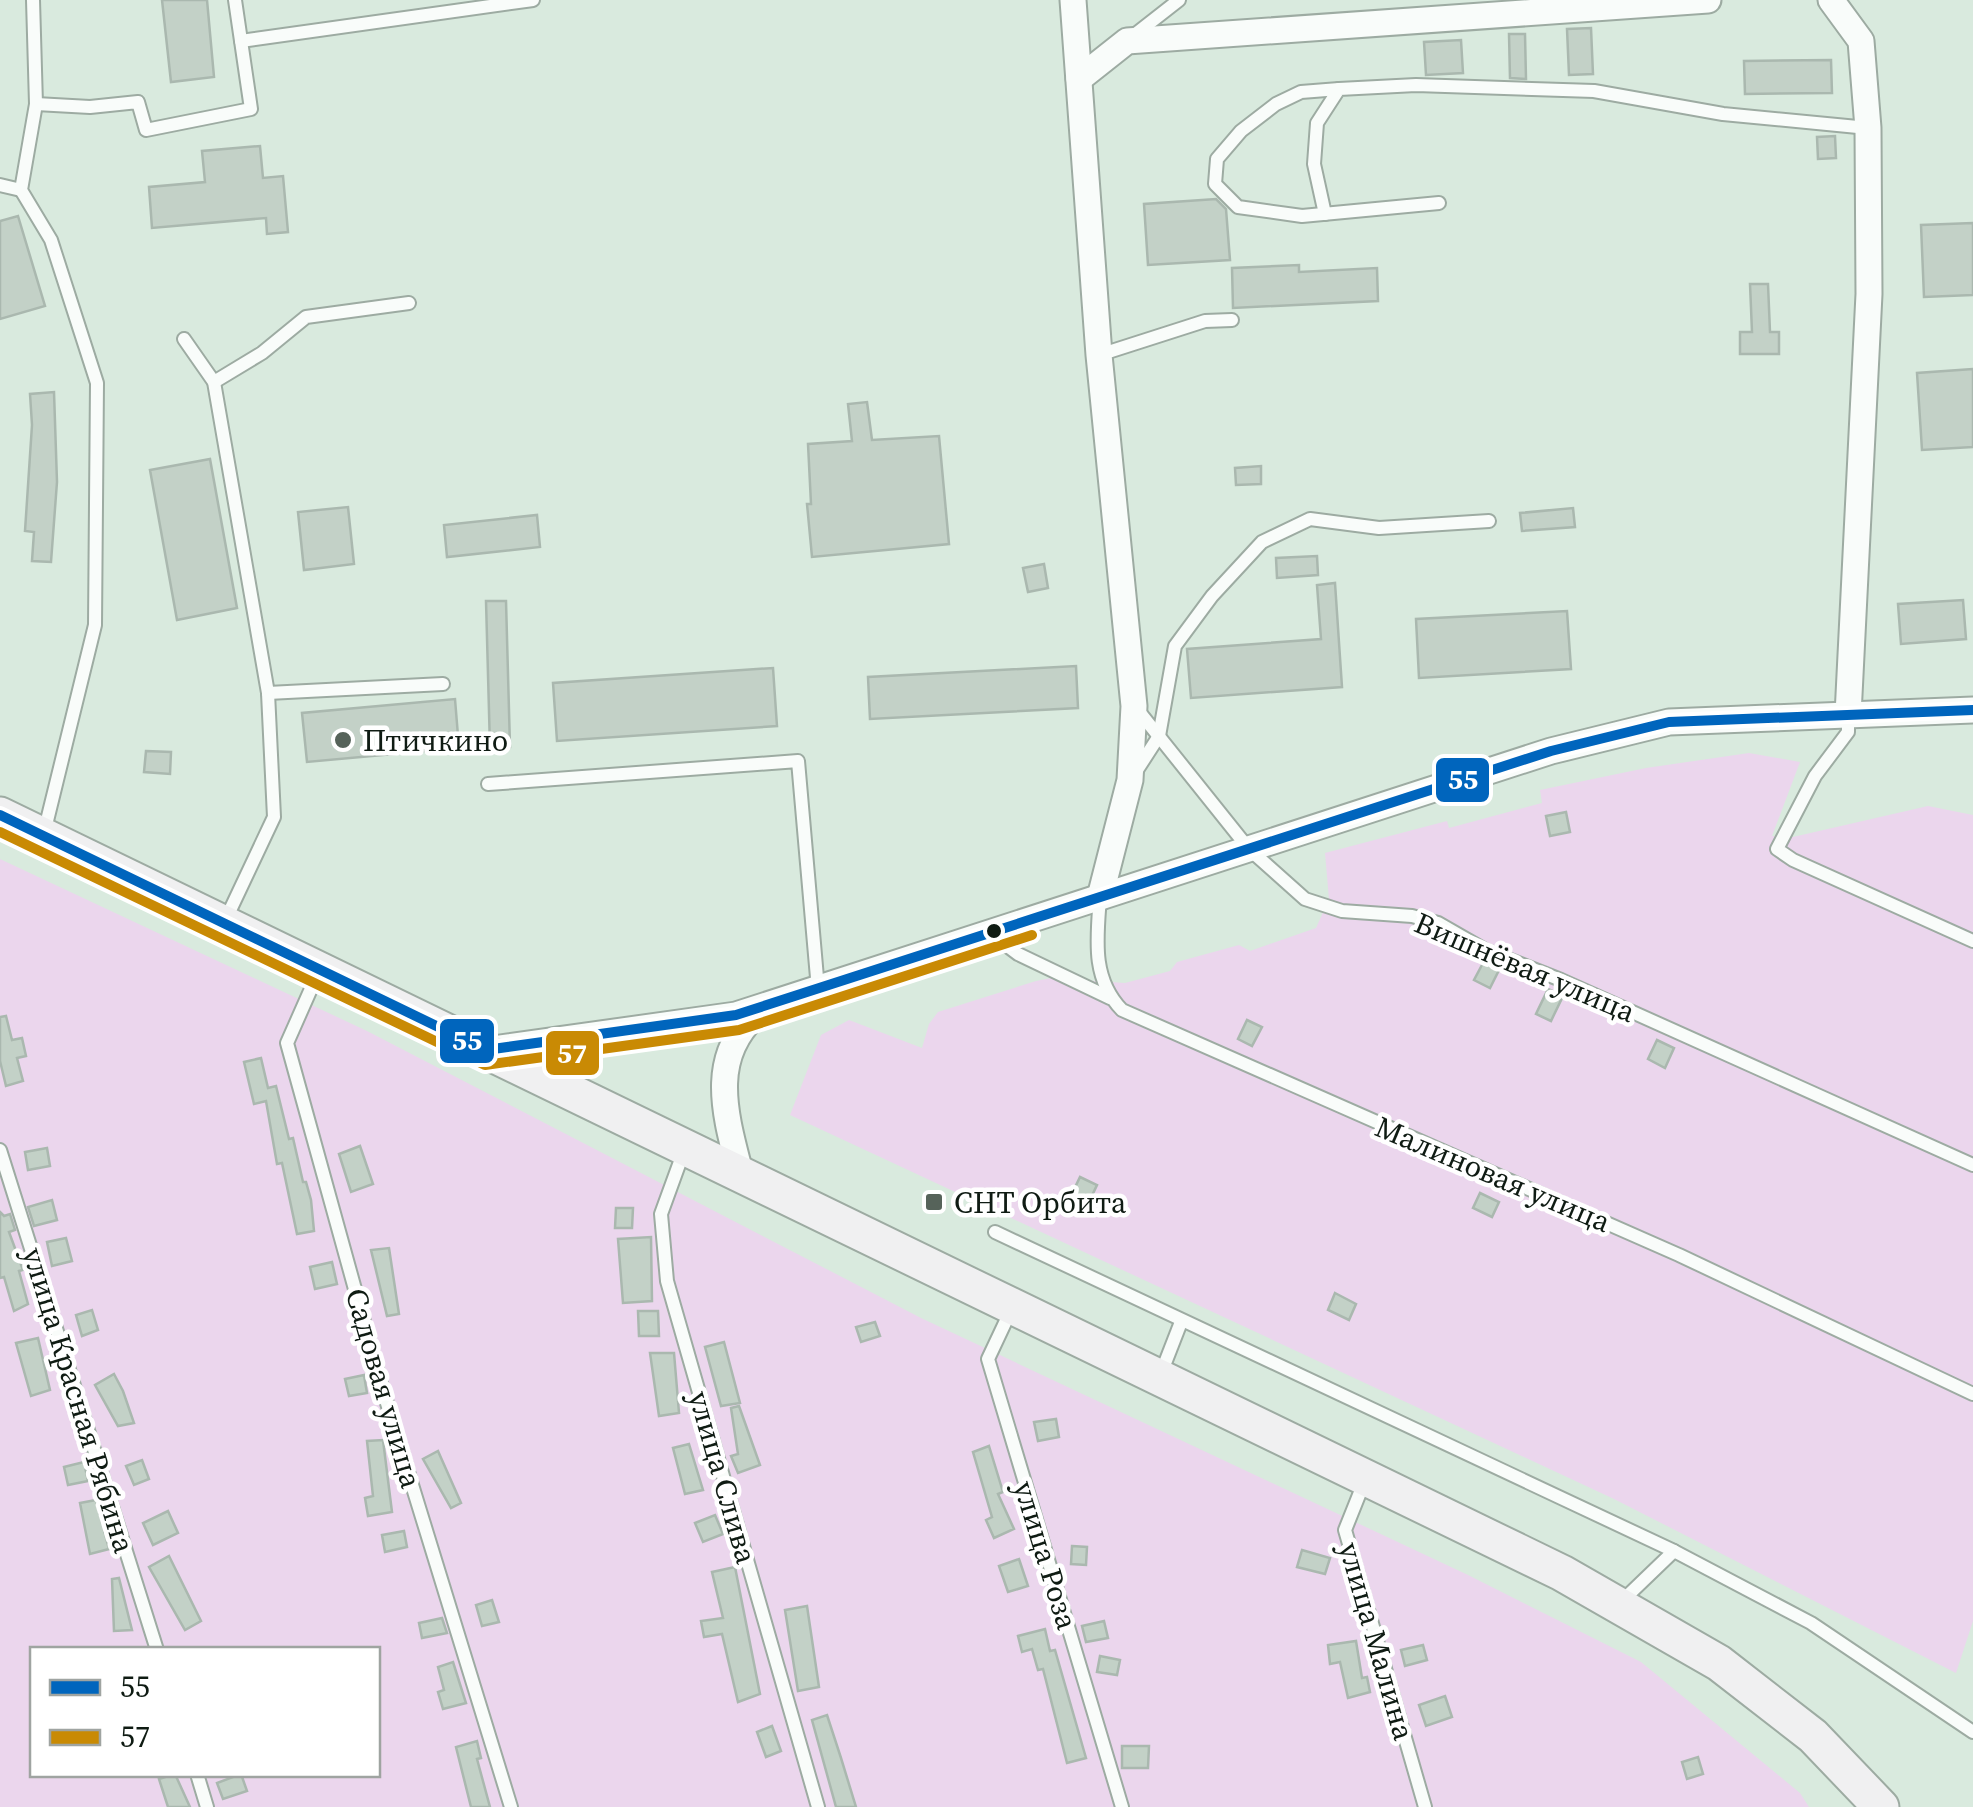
<svg xmlns="http://www.w3.org/2000/svg" width="1973" height="1807" font-family="'Source Serif 4',serif">
<rect width="100%" height="100%" fill="#d9eade"/>
<g fill="#ebd6ed" fill-rule="evenodd">
<path d="M1749 753 1800 762 1772 836 1793 837 1928 806 1973 815V1621L1956 1673 1614 1499 790 1115 821 1035 849 1020 922 1048 929 1024 938 1012 1036 981 1051 978 1125 983 1170 971 1177 962 1239 945 1250 951 1316 928 1329 899 1325 853 1447 821 1449 828 1542 803 1540 790 1646 768Z"/>
<path d="M0 859 367 1031 921 1318 1468 1575 1641 1662 1800 1793 1809 1807H0ZM32 1650H378V1774H32Z"/>
</g>
<g fill="#c3d1c7" stroke="#aab8af" stroke-width="2.5">
<path d="M162 0H207L214 77 171 82Z"/>
<path d="M1591 28 1593 74 1569 75 1567 29Z"/>
<path d="M1509 34H1525L1526 79 1510 78Z"/>
<path d="M1461 40 1463 73 1426 75 1424 42Z"/>
<path d="M1831 60 1832 93 1745 94 1744 61Z"/>
<path d="M1835 136 1836 158 1818 159 1817 137Z"/>
<path d="M260 146 263 178 283 176 288 232 267 234 266 218 152 228 149 187 205 182 202 151Z"/>
<path d="M1216 199 1226 209 1230 260 1148 265 1144 204Z"/>
<path d="M18 216 45 306 0 319V221Z"/>
<path d="M1973 223V295L1924 297 1921 225Z"/>
<path d="M1299 265V272L1377 268 1378 301 1233 308 1232 268Z"/>
<path d="M1750 284H1768L1770 332H1779V354H1740V332H1752Z"/>
<path d="M1973 369V447L1922 450 1917 373Z"/>
<path d="M54 392 57 482 51 562 32 561 34 532 25 531 32 425 30 394Z"/>
<path d="M867 402 872 440 939 436 949 544 812 557 807 504H811L808 444 852 441 848 404Z"/>
<path d="M210 459 237 608 177 620 150 470Z"/>
<path d="M1261 466V484L1236 485 1235 468Z"/>
<path d="M348 507 354 564 304 570 298 512Z"/>
<path d="M1573 508 1575 527 1522 531 1520 513Z"/>
<path d="M537 515 540 547 447 557 444 525Z"/>
<path d="M1317 556 1318 575 1277 578 1276 558Z"/>
<path d="M1044 564 1048 588 1028 592 1023 568Z"/>
<path d="M1335 583 1342 687 1191 698 1187 649 1321 639 1317 585Z"/>
<path d="M1963 600 1966 639 1901 644 1898 604Z"/>
<path d="M486 601H506L510 747 490 748Z"/>
<path d="M1567 611 1571 669 1419 678 1416 619Z"/>
<path d="M1076 666 1078 708 870 719 868 677Z"/>
<path d="M773 668 777 726 557 741 553 683Z"/>
<path d="M455 699 459 748 307 762 302 713Z"/>
<path d="M146 751 171 752 170 774 144 772Z"/>
<path d="M1566 812 1570 832 1550 836 1546 816Z"/>
<path d="M1483 963 1499 970 1490 988 1474 980Z"/>
<path d="M1548 989 1563 996 1551 1021 1536 1014Z"/>
<path d="M6 1016 12 1040 22 1038 26 1056 17 1058 23 1081 6 1086 0 1061V1017Z"/>
<path d="M1247 1020 1262 1027 1252 1046 1238 1039Z"/>
<path d="M1657 1040 1674 1048 1665 1068 1648 1059Z"/>
<path d="M261 1058 268 1088 276 1086 289 1139 293 1138 303 1182H306L311 1200 314 1231 297 1234 282 1163 277 1164 266 1101 254 1104 244 1062Z"/>
<path d="M360 1146 373 1184 351 1192 339 1154Z"/>
<path d="M47 1148 50 1166 28 1170 25 1152Z"/>
<path d="M1080 1177 1097 1185 1087 1206 1070 1198Z"/>
<path d="M1480 1193 1499 1202 1492 1217 1473 1208Z"/>
<path d="M52 1200 57 1220 34 1226 28 1207Z"/>
<path d="M616 1208H633L632 1228H615Z"/>
<path d="M0 1212 4 1216 10 1214 15 1230 9 1232 23 1270 19 1271 28 1304 14 1311 4 1277 0 1278Z"/>
<path d="M651 1237 652 1301 623 1303 618 1239Z"/>
<path d="M66 1238 72 1261 52 1266 47 1242Z"/>
<path d="M389 1248 399 1314 387 1316 371 1250Z"/>
<path d="M332 1262 337 1284 315 1289 310 1267Z"/>
<path d="M1335 1293 1356 1304 1349 1320 1328 1310Z"/>
<path d="M92 1310 98 1330 82 1336 76 1315Z"/>
<path d="M638 1311H658L659 1336H639Z"/>
<path d="M875 1322 880 1336 861 1342 856 1327Z"/>
<path d="M38 1338 50 1390 31 1396 16 1343Z"/>
<path d="M724 1342 740 1403 721 1406 705 1347Z"/>
<path d="M650 1353H674L679 1413 659 1416Z"/>
<path d="M114 1374 123 1391 134 1423 118 1426 95 1385Z"/>
<path d="M364 1375 367 1393 349 1396 345 1379Z"/>
<path d="M739 1406 760 1465 738 1473 731 1456 738 1454 731 1408Z"/>
<path d="M1056 1419 1059 1437 1038 1441 1034 1422Z"/>
<path d="M383 1440 392 1512 368 1516 365 1498 373 1496 367 1441Z"/>
<path d="M689 1444 703 1490 685 1494 673 1448Z"/>
<path d="M989 1446 1003 1492 998 1494 1014 1529 994 1538 986 1520 992 1517 973 1452Z"/>
<path d="M438 1451 461 1503 451 1508 423 1459Z"/>
<path d="M142 1460 149 1479 134 1485 126 1466Z"/>
<path d="M84 1462 88 1481 68 1485 64 1467Z"/>
<path d="M96 1500 109 1549 90 1554 80 1503Z"/>
<path d="M168 1511 178 1533 153 1545 143 1523Z"/>
<path d="M715 1515 723 1534 703 1542 695 1523Z"/>
<path d="M404 1531 407 1547 385 1552 382 1535Z"/>
<path d="M1072 1546 1087 1547 1086 1565 1071 1564Z"/>
<path d="M1302 1550 1330 1558 1325 1574 1297 1567Z"/>
<path d="M169 1556 201 1621 185 1630 149 1567Z"/>
<path d="M1019 1559 1028 1586 1008 1592 999 1566Z"/>
<path d="M735 1567 760 1694 738 1702 722 1634 704 1637 701 1621 723 1618 712 1572Z"/>
<path d="M119 1578 132 1630 114 1631 112 1579Z"/>
<path d="M492 1600 499 1622 482 1626 476 1605Z"/>
<path d="M807 1606 819 1687 798 1691 785 1610Z"/>
<path d="M442 1618 447 1633 422 1638 419 1623Z"/>
<path d="M1104 1621 1108 1638 1086 1642 1082 1626Z"/>
<path d="M1045 1629 1050 1651 1055 1650 1086 1758 1067 1763 1043 1669 1038 1670 1032 1649 1022 1652 1018 1636Z"/>
<path d="M1356 1641 1362 1678 1367 1677 1370 1692 1348 1698 1340 1662 1330 1664 1328 1645Z"/>
<path d="M1423 1645 1427 1660 1405 1666 1401 1650Z"/>
<path d="M1100 1656 1120 1660 1117 1675 1097 1672Z"/>
<path d="M453 1662 466 1703 443 1709 438 1692 444 1690 438 1667Z"/>
<path d="M1445 1696 1452 1717 1426 1726 1419 1705Z"/>
<path d="M827 1715 841 1758 856 1807H836L812 1720Z"/>
<path d="M772 1726 781 1751 766 1757 757 1732Z"/>
<path d="M477 1741 481 1758 477 1759 490 1807H471L456 1747Z"/>
<path d="M1122 1746H1149L1148 1768H1122Z"/>
<path d="M1698 1757 1703 1774 1687 1779 1682 1762Z"/>
<path d="M175 1774 190 1807H168L159 1779Z"/>
<path d="M241 1774 247 1791 223 1799 217 1783Z"/>
</g>
<g fill="none" stroke-linecap="round" stroke-linejoin="round">
<g stroke="#9daba2" stroke-width="16">
<g id="lane">
<path d="M33 0 36 104 21 190 51 240 97 383 95 625 44 833"/>
<path d="M1133 36 1179 0"/>
<path d="M241 41 533 0"/>
<path d="M1339 89 1301 92 1276 104 1241 131 1217 159 1215 184 1238 207 1302 216 1439 203"/>
<path d="M36 104 90 107 138 102 146 130 251 109 235 0"/>
<path d="M0 185 21 190"/>
<path d="M1325 214 1314 164 1317 123 1339 89 1416 85 1594 91 1723 114 1868 128"/>
<path d="M184 339 214 382 268 693 274 817 225 921"/>
<path d="M1099 355 1205 321 1232 320"/>
<path d="M214 382 262 353 306 317 409 303"/>
<path d="M268 693 443 684"/>
<path d="M1137 709 1249 849 1305 899 1342 911 1412 916 1438 923 1485 950 1561 980 1973 1165"/>
<path d="M1848 715V732L1815 776 1777 849 1793 860 1973 941"/>
<path d="M1137 770 1159 736 1175 646 1212 596 1262 542 1310 519 1379 528 1489 521"/>
<path d="M488 784 798 761 818 989"/>
<path d="M1100 897C1097 938 1091 978 1122 1010L1679 1255 1973 1394"/>
<path d="M990 933 1018 954 1110 998"/>
<path d="M318 973 287 1043 382 1387 511 1807"/>
<path d="M685 1148 661 1214 667 1281 818 1807"/>
<path d="M0 1150 157 1650"/>
<path d="M995 1232 1674 1551"/>
<path d="M1012 1308 988 1359 1122 1807"/>
<path d="M1160 1376 1181 1322"/>
<path d="M1365 1480 1345 1530 1425 1807"/>
<path d="M1622 1601 1674 1551 1811 1623 1973 1732"/>
<path d="M197 1774 207 1807"/>
</g>
</g>
<g stroke="#9daba2" stroke-width="29">
<g id="street">
<path d="M1073 0 1099 355 1134 706 1130 780 1100 897"/>
<path d="M1831 0 1861 41 1868 128 1869 294 1848 715"/>
<path d="M1079 79 1127 41 1708 0"/>
<path d="M486 1050 736 1015 1551 751 1669 722 1973 710"/>
<path d="M740 1172C725 1114 707 1055 760 1011"/>
</g>
</g>
<g stroke="#9daba2" stroke-width="39">
<path id="secondary" d="M0 815 1562 1573 1719 1663 1813 1736 1881 1807"/>
</g>
<use href="#lane" stroke="#f9fcfa" stroke-width="12"/>
<use href="#street" stroke="#f9fcfa" stroke-width="25"/>
<use href="#secondary" stroke="#f0f0f1" stroke-width="35"/>
<g stroke="#fff" stroke-width="18">
<path id="bus-1" d="M0 815 486 1050 736 1015 1551 751 1669 722 1973 710"/>
</g>
<g stroke="#fff" stroke-width="18">
<path id="bus-2" d="M0 832 485 1065 739 1030 1032 935"/>
</g>
<use href="#bus-1" stroke="#0065bd" stroke-width="10"/>
<use href="#bus-2" stroke="#c98a04" stroke-width="10"/>
</g>
<g fill="#56635a" stroke="#fff" stroke-width="4">
<circle cx="343" cy="740" r="10"/>
<rect x="924" y="1192" width="20" height="20" rx="5"/>
</g>
<circle fill="#0f1b13" stroke="#fff" stroke-width="4" cx="994" cy="931" r="9"/>
<g text-anchor="middle" dominant-baseline="central" stroke-width="9" stroke-linejoin="round" paint-order="stroke">
<g font-size="30" fill="#0f1b13" stroke="#fff" text-anchor="start">
<text x="363" y="740">Птичкино</text>
<text x="954" y="1202">СНТ Орбита</text>
</g>
<g font-size="30" fill="#0f1b13" stroke="#fff">
<text transform="translate(1525 967) rotate(23)">Вишнёвая улица</text>
<text transform="translate(1493 1174) rotate(23)">Малиновая улица</text>
<text transform="translate(384 1388) rotate(74)">Садовая улица</text>
<text transform="translate(79 1400) rotate(73)">улица Красная Рябина</text>
<text transform="translate(723 1477) rotate(74)">улица Слива</text>
<text transform="translate(1046 1555) rotate(73)">улица Роза</text>
<text transform="translate(1377 1641) rotate(74)">улица Малина</text>
</g>
</g>
<g stroke="#fff" stroke-width="4">
<rect x="1434" y="756" width="57" height="48" rx="10" fill="#0065bd"/>
<rect x="438" y="1017" width="58" height="48" rx="10" fill="#0065bd"/>
<rect x="544" y="1029" width="57" height="48" rx="10" fill="#c98a04"/>
</g>
<g font-size="28" text-anchor="middle" font-weight="bold" fill="#fff">
<text x="1463" y="789">55</text>
<text x="467" y="1050">55</text>
<text x="572" y="1063">57</text>
</g>
<rect x="30" y="1647" width="350" height="130" fill="#ffffff" stroke="#9fa4a1" stroke-width="2.5"/>
<rect x="50" y="1680" width="50" height="15" fill="#0065bd" stroke="#9fa4a1" stroke-width="2.5"/>
<text x="120" y="1697" font-size="30" fill="#0f1b13">55</text>
<rect x="50" y="1730" width="50" height="15" fill="#c98a04" stroke="#9fa4a1" stroke-width="2.5"/>
<text x="120" y="1747" font-size="30" fill="#0f1b13">57</text>
</svg>
